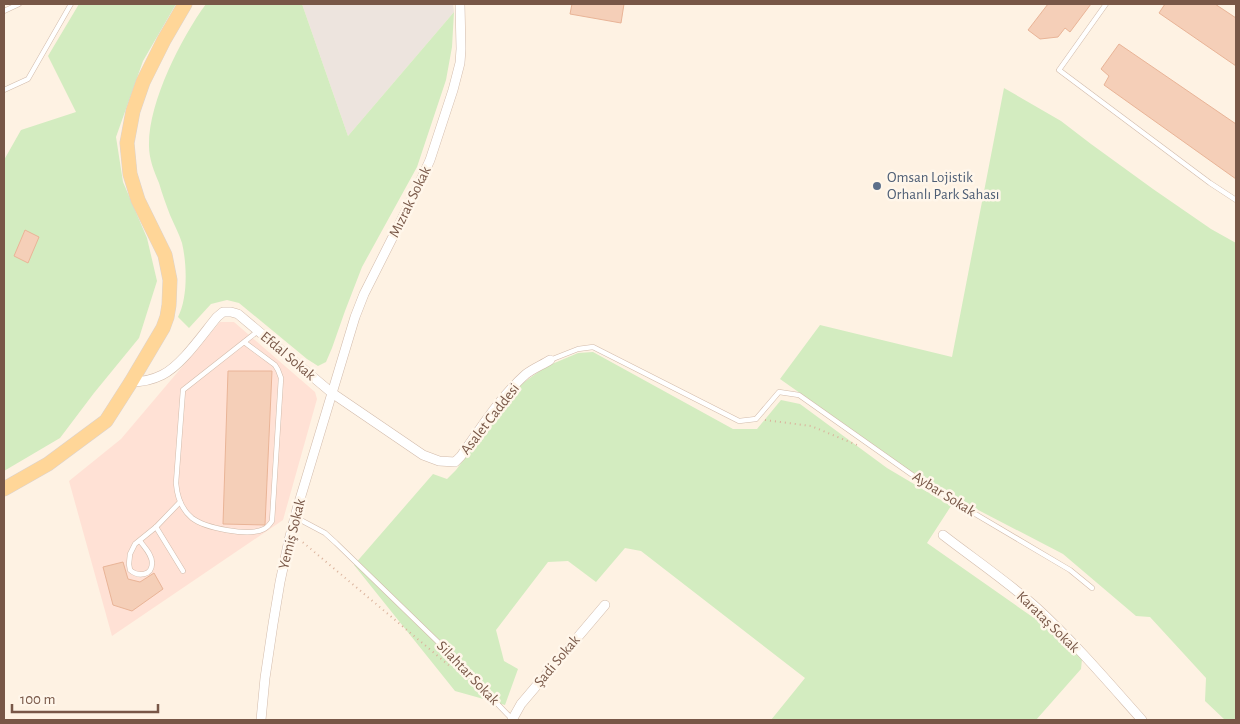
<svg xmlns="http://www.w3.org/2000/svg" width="1240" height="724" font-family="'Alegreya Sans',sans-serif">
<rect width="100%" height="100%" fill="#fef2e3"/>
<path fill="#ffe1d5" d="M220 322H234L315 392 317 399 283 520 112 636 69 481 121 439Z"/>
<path fill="#ede4de" d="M302 4H453L454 12 348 136Z"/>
<g fill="#d3ecc0">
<path d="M79 4H176L143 61 116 137 123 182 147 238 157 281 139 338 94 393 60 438 4 471V160L21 130 76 112 48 56Z"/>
<path d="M206 4H302L348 136 454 12 452 47 446 80 417 167 362 267 345 311 332 348 326 362 318 366 307 359 239 303 227 300 211 304 189 328 178 317C188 298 187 264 182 243 179 234 174 224 170 215 166 204 162 194 159 183 154 171 149 159 149 146 148 103 181 38 206 4Z"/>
<path d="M1004 88 1061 121 1091 144 1153 189 1211 229 1236 243V720H1225L1205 701 1206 678 1150 617 1136 616 1063 554 930 485 780 379 820 325 952 357Z"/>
<path d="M593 352 733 429H757L781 400 800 404 887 468 951 506 927 543 1034 618 1038 615 1082 659 1081 669 1036 720H771L805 678 641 551 625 548 596 582 568 561 548 562 496 630 504 661 518 669 505 705 455 691 354 565 433 474 447 479 456 470 519 386 545 367 578 353Z"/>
</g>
<g fill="#f5cfb8" stroke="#e9b497">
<path d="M572 4H624L621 23 570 14Z"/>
<path d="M1048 4H1091L1070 32 1065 28 1058 37 1040 39 1028 30Z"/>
<path d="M1165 4H1215L1236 18V66L1159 13Z"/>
<path d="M1119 44 1236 124V179L1104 85 1109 76 1101 69Z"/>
<path d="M25 230 39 237 28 263 14 256Z"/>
<path d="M228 371H272L265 525 223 524Z"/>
<path d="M123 562 128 579 140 582 154 573 163 589 132 611 113 605 103 567Z"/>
</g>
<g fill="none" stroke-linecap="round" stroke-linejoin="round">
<g stroke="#d2bbab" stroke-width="5.5">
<g id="service">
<path d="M1106 4 1059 70 1210 183 1236 200"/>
<path d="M4 11 19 4"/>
<path d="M4 90 28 79 71 4"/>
<path d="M244 342 275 365 278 370 281 378 272 521C270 524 268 527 264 529 249 537 205 528 192 518 181 509 177 496 176 483L183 390 258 331"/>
<path d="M550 360 578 349 593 347 739 421 756 419 779 392 799 395 928 486 1070 570 1092 588"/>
<path d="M295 517 325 533 336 543 437 641 512 719"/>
<path d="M156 527 183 571"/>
<path d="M140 541C144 547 152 554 152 563 152 576 138 577 130 570L129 564 130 554 135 544 156 527 180 502"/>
</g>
</g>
<g stroke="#d2bbab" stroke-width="10">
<g id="minor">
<path d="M131 382C142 382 152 380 162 375 182 365 202 335 217 317L223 312H231L238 314 332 393 423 455 439 461 455 462 461 456C481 428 500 397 526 374 534 368 542 365 550 360"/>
<path d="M943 535C974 559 1008 582 1037 608 1075 643 1108 682 1142 720"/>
<path d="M261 720 265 678 273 624 280 582 289 540 297 509 355 317 364 294 413 197 430 160 453 90 460 63 461 49 460 4"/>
<path d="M512 720 521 704 605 605"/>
</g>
</g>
<g stroke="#dcd3cf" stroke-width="15">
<path id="primary" d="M4 489 48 464 106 421 131 382 163 328 167 317 169 305 170 280 165 255 138 200 130 174 127 143 133 111 143 82 164 40 185 4"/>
</g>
<g stroke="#dab29b" stroke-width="2" stroke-dasharray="1 4" stroke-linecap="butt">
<path d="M765 420 811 426 857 445"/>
<path d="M299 539 452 668"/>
</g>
<use href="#service" stroke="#fff" stroke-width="4.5"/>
<use href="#minor" stroke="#fff" stroke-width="9"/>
<use href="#primary" stroke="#ffd698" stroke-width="14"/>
</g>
<circle fill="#5c6f8a" stroke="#fff6ea" stroke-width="2" cx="877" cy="186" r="5"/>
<g text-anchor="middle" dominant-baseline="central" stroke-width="5" stroke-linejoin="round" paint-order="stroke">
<g font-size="15" fill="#4e5e75" stroke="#fff6ea" text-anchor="start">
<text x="887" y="177">Omsan Lojistik<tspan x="887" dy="17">Orhanlı Park Sahası</tspan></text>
</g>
<g font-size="15" fill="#785747" stroke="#fff6ea">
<text transform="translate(410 202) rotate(-64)">Mızrak Sokak</text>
<text transform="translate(288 356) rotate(40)">Efdal Sokak</text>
<text transform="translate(490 419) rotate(-52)">Asalet Caddesi</text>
<text transform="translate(944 494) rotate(32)">Aybar Sokak</text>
<text transform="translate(292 534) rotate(-76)">Yemiş Sokak</text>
<text transform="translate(1048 622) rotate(44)">Karataş Sokak</text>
<text transform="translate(557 661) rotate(-50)">Şadi Sokak</text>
<text transform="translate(468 673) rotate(46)">Silahtar Sokak</text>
</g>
</g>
<rect width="1240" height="724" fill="none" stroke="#785747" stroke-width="10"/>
<path d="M12 704v8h146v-8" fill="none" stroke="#785747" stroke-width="2.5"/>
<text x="20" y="704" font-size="15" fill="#785747" stroke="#fff6ea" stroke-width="4" paint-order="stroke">100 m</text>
</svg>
